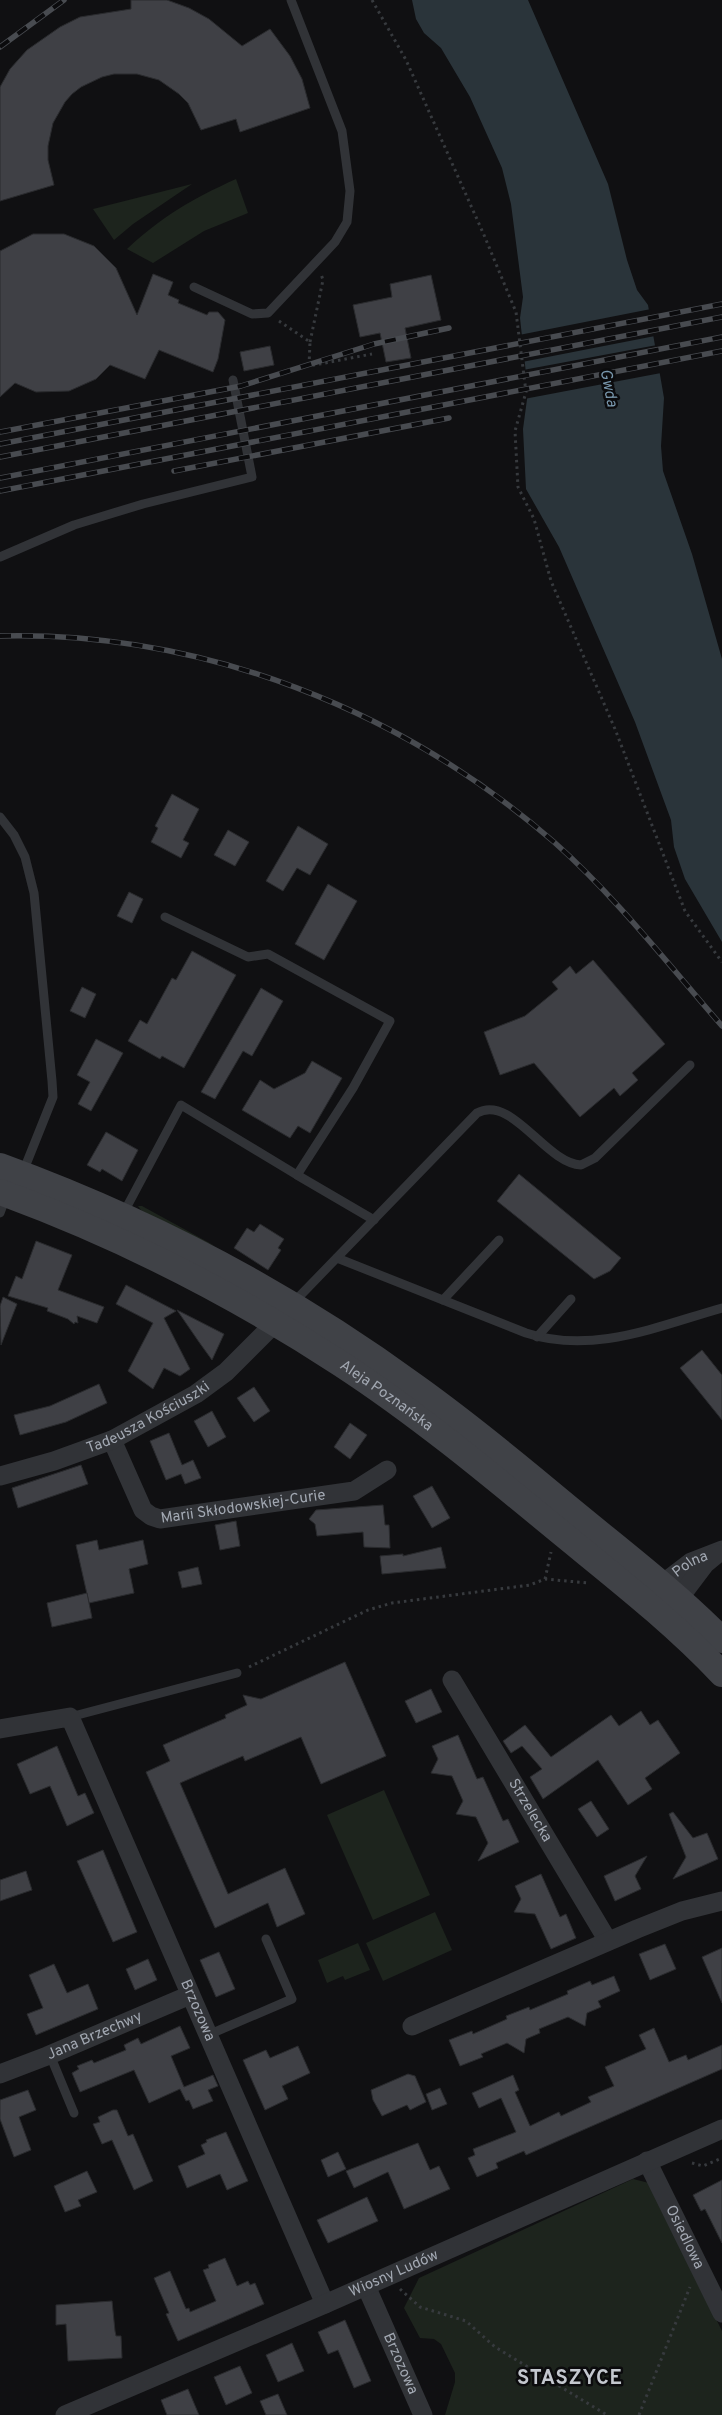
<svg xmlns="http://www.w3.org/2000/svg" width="722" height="2415" font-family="Overpass,sans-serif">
<rect width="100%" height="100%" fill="#101012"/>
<g fill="#1d241d">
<path d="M236 179 248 213 204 231 153 263 127 249C164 215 190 200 236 179Z"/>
<path d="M192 184 133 224 114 240 93 209Z"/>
<path d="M138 1206H142L215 1246 175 1230 141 1210Z"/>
<path d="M384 1790 430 1895 373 1920 327 1815Z"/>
<path d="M435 1912 452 1950 383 1981 366 1943Z"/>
<path d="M358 1943 370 1970 345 1980 343 1976 327 1983 318 1960Z"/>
<path d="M633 2179 649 2183 722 2331V2415H445L455 2382V2373L441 2344 434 2339 420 2338 404 2308 419 2278Z"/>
</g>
<path fill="#2a343a" d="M412 0H528L608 184 627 260 637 290 648 305 664 398 661 446 663 471 692 554 722 659V942L685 879 674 847 671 820 635 722 559 547 526 489 523 429 528 392 520 318 523 297 511 204 502 168 470 97 441 48 424 33 416 19Z"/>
<g fill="#101012">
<path d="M651 309 655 336 522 362 519 335Z"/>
<path d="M657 345 661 373 524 399 523 370Z"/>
</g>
<g fill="#3f4045" stroke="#2a2b2e">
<path d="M131 0H167L189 8 209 19 242 46 270 29 290 56 302 79 310 108 240 132 236 119 201 130 188 103 179 94 159 80 137 74H114L102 77 81 87 72 94 65 102 53 123 48 146V160L54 185 0 201V87L10 69 27 50 60 27 80 17 131 9Z"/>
<path d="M33 234H64L94 246 116 268 137 315 153 274 173 282 168 295 179 300 178 303 207 315 209 312H218L225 320 218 359 213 372 159 350 145 379 110 365 96 379 69 391 36 392 15 383 0 397V251Z"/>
<path d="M431 275 441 320 405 328 411 358 386 362 380 333 360 337 353 305 392 297 390 284Z"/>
<path d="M270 346 274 365 244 371 240 352Z"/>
<path d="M172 794 199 809 183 840 189 843 181 858 151 842 158 828 155 826Z"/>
<path d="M298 826 328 844 310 875 297 868 283 891 266 881Z"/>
<path d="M228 830 249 842 235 866 214 855Z"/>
<path d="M328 884 357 901 324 960 295 944Z"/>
<path d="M129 892 143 899 132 923 117 916Z"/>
<path d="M192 951 236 975 184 1068 162 1056 160 1059 128 1041 140 1020 147 1024 172 978 176 980Z"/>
<path d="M593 960 665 1044 632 1073 638 1080 620 1096 614 1088 580 1117 534 1063 500 1075 484 1032 525 1016 558 989 552 982 570 966 576 974Z"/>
<path d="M82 987 96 994 85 1018 70 1011Z"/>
<path d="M261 988 283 1001 252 1056 243 1051 215 1099 201 1092Z"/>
<path d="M96 1039 123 1053 91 1111 78 1104 90 1082 77 1075Z"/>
<path d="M312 1061 342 1078 310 1133 298 1126 290 1138 242 1110 260 1080 274 1089 305 1073Z"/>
<path d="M106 1132 138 1150 122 1181 102 1169 100 1172 87 1165Z"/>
<path d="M519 1174 621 1258 610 1271 594 1279 497 1201Z"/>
<path d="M260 1224 284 1239 278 1248 281 1250 268 1270 234 1248 247 1228 254 1232Z"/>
<path d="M36 1241 72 1255 58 1290 104 1307 97 1323 77 1316 78 1323 75 1322 74 1324 68 1319 47 1311 48 1308 8 1296 16 1276 22 1279Z"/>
<path d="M126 1285 176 1311 164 1318 190 1369 180 1376 164 1368 153 1389 128 1371 153 1323 116 1304Z"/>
<path d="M3 1297 17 1304 1 1345 0 1306Z"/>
<path d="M177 1310 224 1334 212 1360 199 1342Z"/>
<path d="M702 1350 722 1375V1420L680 1368Z"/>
<path d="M99 1384 107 1403 66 1422 20 1435 14 1415 50 1406Z"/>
<path d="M254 1387 270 1411 254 1422 237 1398Z"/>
<path d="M212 1411 226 1437 208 1447 194 1421Z"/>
<path d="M350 1423 367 1435 350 1459 334 1447Z"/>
<path d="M169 1433 182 1465 193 1460 201 1478 185 1484 181 1474 166 1480 150 1441Z"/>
<path d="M81 1465 88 1484 18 1508 12 1488Z"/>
<path d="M432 1486 450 1518 432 1528 413 1496Z"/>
<path d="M383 1505 385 1525H389L390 1548 364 1547 363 1532 317 1536 315 1524 309 1519 316 1510Z"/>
<path d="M236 1521 240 1546 220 1550 215 1525Z"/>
<path d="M97 1540 99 1550 143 1540 148 1564 129 1569 134 1593 89 1603 76 1545Z"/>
<path d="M441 1547 446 1568 382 1574 380 1556 403 1554V1556Z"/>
<path d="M198 1567 202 1584 182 1588 178 1572Z"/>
<path d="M87 1593 92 1618 52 1627 47 1603Z"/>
<path d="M345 1662 386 1756 321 1784 301 1737 245 1761 243 1756 180 1783 228 1894 285 1868 305 1914 277 1927 268 1903 215 1928 146 1772 170 1761 163 1745 226 1718 225 1715 247 1705 243 1695 261 1699Z"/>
<path d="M431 1689 442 1712 416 1723 405 1701Z"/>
<path d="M641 1711 650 1725 658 1720 680 1753 645 1778 652 1789 628 1805 598 1760 543 1799 530 1777 542 1769 522 1746 511 1753 503 1741 525 1725 551 1757 611 1715 619 1726Z"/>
<path d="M458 1735 477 1779 483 1777 503 1821 508 1819 519 1842 478 1861 488 1843 476 1817 456 1814 463 1801 452 1776 431 1773 438 1759 432 1746Z"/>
<path d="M57 1746 78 1796 85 1793 94 1813 67 1826 50 1786 30 1794 17 1764Z"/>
<path d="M591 1801 609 1829 597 1837 578 1809Z"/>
<path d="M673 1812 693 1838 707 1833 718 1859 673 1879 686 1857 669 1814Z"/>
<path d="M103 1850 137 1932 113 1942 77 1861Z"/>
<path d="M647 1856 635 1876 641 1889 615 1901 604 1876Z"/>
<path d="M26 1871 32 1890 0 1901V1880Z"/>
<path d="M541 1874 560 1917 566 1914 576 1938 551 1949 535 1914 514 1912 521 1899 515 1886Z"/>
<path d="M665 1944 676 1969 650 1980 639 1954Z"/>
<path d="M722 1948V2003L702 1957Z"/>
<path d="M219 1952 235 1989 216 1997 200 1960Z"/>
<path d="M148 1959 157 1980 135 1990 126 1969Z"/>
<path d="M54 1964 67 1993 88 1984 98 2009 36 2035 27 2014 43 2008 29 1975Z"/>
<path d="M614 1976 620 1991 598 2001 601 2007 587 2013 585 2026 568 2017 539 2029 540 2033 526 2039 524 2053 507 2043 481 2054 483 2057 460 2066 449 2040 472 2031 473 2034 507 2019 506 2016 529 2007 530 2010 568 1994 567 1991 590 1981 592 1985Z"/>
<path d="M180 2026 190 2048 171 2056 184 2087 213 2075 218 2086 208 2090 213 2101 193 2109 189 2100 186 2101 180 2089 149 2103 134 2070 80 2092 72 2073 79 2069 77 2066 92 2060 94 2063 126 2050 124 2045 138 2038 141 2044Z"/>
<path d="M654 2028 669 2062 686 2055 688 2060 722 2045V2069L526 2155 524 2151 496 2163 498 2168 477 2177 468 2158 475 2155 473 2149 516 2132 501 2098 479 2108 472 2093 513 2075 519 2090 515 2092 530 2126 559 2112 561 2116 591 2102 588 2097 614 2086 605 2067 646 2049 639 2035Z"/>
<path d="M298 2046 310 2073 282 2086 288 2099 265 2110 243 2060 266 2050 270 2058Z"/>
<path d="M408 2074 415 2076 426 2102 410 2110 407 2105 382 2116 373 2100 371 2090Z"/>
<path d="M440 2088 447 2104 432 2110 426 2094Z"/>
<path d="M28 2090 36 2110 19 2117 31 2150 14 2157 0 2119V2100Z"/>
<path d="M113 2110H117L128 2136 133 2134 153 2181 134 2190 112 2140 102 2144 93 2124 100 2122 98 2117Z"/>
<path d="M226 2132 248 2181 227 2190 220 2174 187 2188 178 2166 205 2154 201 2145 207 2142 206 2140Z"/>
<path d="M418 2143 430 2170 439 2166 450 2189 404 2209 388 2172 354 2188 346 2171Z"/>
<path d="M338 2152 346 2169 328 2177 321 2160Z"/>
<path d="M87 2171 97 2192 78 2200 81 2206 65 2212 54 2186Z"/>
<path d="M722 2180V2243L705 2209 701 2211 693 2195Z"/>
<path d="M367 2197 378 2221 328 2243 317 2220Z"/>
<path d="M225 2258 237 2286 248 2281 250 2285 255 2283 264 2304 178 2341 166 2314 169 2313 154 2278 170 2271 186 2309 189 2308 190 2312 216 2301 203 2270 209 2268 208 2265Z"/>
<path d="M112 2301 115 2331 116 2336H121L122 2358 68 2361 66 2324 56 2325V2305Z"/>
<path d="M345 2320 371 2381 354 2388 338 2350 328 2354 318 2332Z"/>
<path d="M292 2343 304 2371 278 2382 266 2355Z"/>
<path d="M240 2366 252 2393 226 2405 214 2377Z"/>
<path d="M188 2389 199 2415H167L161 2400Z"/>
<path d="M278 2394 287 2415H266L260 2401Z"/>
</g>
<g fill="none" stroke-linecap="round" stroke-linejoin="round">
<g stroke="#373a3e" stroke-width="3" stroke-dasharray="2.5 4" stroke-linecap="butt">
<path d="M372 0 406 60 484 235 516 312 526 392 515 431 518 487 534 519 551 581 615 729 685 911 722 962"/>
<path d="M279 321 310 342 309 366 372 354"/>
<path d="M310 342 323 280 321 274"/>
<path d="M545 1579 551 1552"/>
<path d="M249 1667 368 1610 392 1603 530 1585 545 1579 588 1583"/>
<path d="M692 2163 703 2166 722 2158"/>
<path d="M400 2289 420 2307 466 2321 495 2347 607 2415"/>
<path d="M639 2415 690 2287"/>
</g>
<g stroke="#313337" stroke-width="9">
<path d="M194 287 252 314 268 313 335 242 347 222 350 191 342 131 291 0"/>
<path d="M0 557 74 525 143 504 252 477 233 380"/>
<path d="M0 817 14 835 25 857 34 893 52 1081 53 1097 23 1172"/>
<path d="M165 917 248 957 268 954 390 1021 353 1088 297 1175 374 1220"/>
<path d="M0 1213 6 1197"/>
<path d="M123 1214 181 1105 297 1175"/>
<path d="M337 1258 526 1333C593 1355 658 1326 722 1308"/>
<path d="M443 1300 499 1240"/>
<path d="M293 1303 477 1113C512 1094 545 1163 581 1165L595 1158 690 1065"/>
<path d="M537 1337 571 1299"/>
<path d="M70 1717 237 1673"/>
<path d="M208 2035 292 1999 266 1939"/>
<path d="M50 2055 74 2113"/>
</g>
<g stroke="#313337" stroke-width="19">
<path id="s1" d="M112 1440 143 1510 151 1516 160 1519 354 1491 387 1470"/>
<path id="s2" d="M0 1476 54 1461 112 1440 196 1394 226 1372 275 1323"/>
<path id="s3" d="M653 1591 691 1562 722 1550"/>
<path d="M671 1609 705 1564 717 1554"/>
<path id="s4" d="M452 1680 608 1941"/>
<path id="s5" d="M0 1729 70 1717 325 2304"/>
<path d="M412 2026 637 1929 682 1911 722 1901"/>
<path id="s6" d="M0 2074 47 2056 190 1995"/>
<path id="s7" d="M647 2161 722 2313"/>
<path id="s8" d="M366 2286 423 2415"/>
<path id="s9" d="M65 2415 325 2304 722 2129"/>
</g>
<g stroke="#404247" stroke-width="26">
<path d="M0 1166C148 1220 289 1294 416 1387 469 1425 520 1467 570 1509 622 1552 675 1592 722 1640"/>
<path id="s10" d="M0 1192C120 1236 234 1294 341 1364 416 1413 485 1470 554 1527 611 1574 671 1620 722 1674"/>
</g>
<g stroke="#484b50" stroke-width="5.5">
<g id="rail">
<path d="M0 47 64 0"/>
<path d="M0 432 241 386 374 344 449 328"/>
<path d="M0 444 722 304"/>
<path d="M0 457 722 317"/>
<path d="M174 471 449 418"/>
<path d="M0 478 722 337"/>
<path d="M0 491 722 351"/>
<path d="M0 636C203 631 402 710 554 842 616 897 668 964 722 1026"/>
</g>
</g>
<use href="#rail" stroke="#0b0b0d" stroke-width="4" stroke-dasharray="11" stroke-linecap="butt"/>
</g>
<g text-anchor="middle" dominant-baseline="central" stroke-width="5" stroke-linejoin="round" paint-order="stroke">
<g font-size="15" fill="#a2a8b2" stroke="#0b0b0d">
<text stroke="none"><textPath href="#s10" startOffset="438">Aleja Poznańska</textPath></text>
<text stroke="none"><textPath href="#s2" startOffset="160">Tadeusza Kościuszki</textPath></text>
<text stroke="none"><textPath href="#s1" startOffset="180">Marii Skłodowskiej-Curie</textPath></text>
<text stroke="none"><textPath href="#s3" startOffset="46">Polna</textPath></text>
<text stroke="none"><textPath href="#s4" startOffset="152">Strzelecka</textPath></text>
<text stroke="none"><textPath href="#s5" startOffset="391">Brzozowa</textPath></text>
<text stroke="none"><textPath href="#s6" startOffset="102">Jana Brzechwy</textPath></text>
<text stroke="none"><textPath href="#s7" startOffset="85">Osiedlowa</textPath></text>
<text stroke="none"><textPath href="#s9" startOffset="358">Wiosny Ludów</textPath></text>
<text stroke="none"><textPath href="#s8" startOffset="85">Brzozowa</textPath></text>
</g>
<g font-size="16" font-style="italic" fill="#7998ae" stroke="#0b0b0d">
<text transform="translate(608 388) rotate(79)">Gwda</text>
</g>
<g font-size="20" font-weight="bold" letter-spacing="1" fill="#c3c7ce" stroke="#0b0b0d">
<text x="570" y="2379">STASZYCE</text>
</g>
</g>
</svg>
